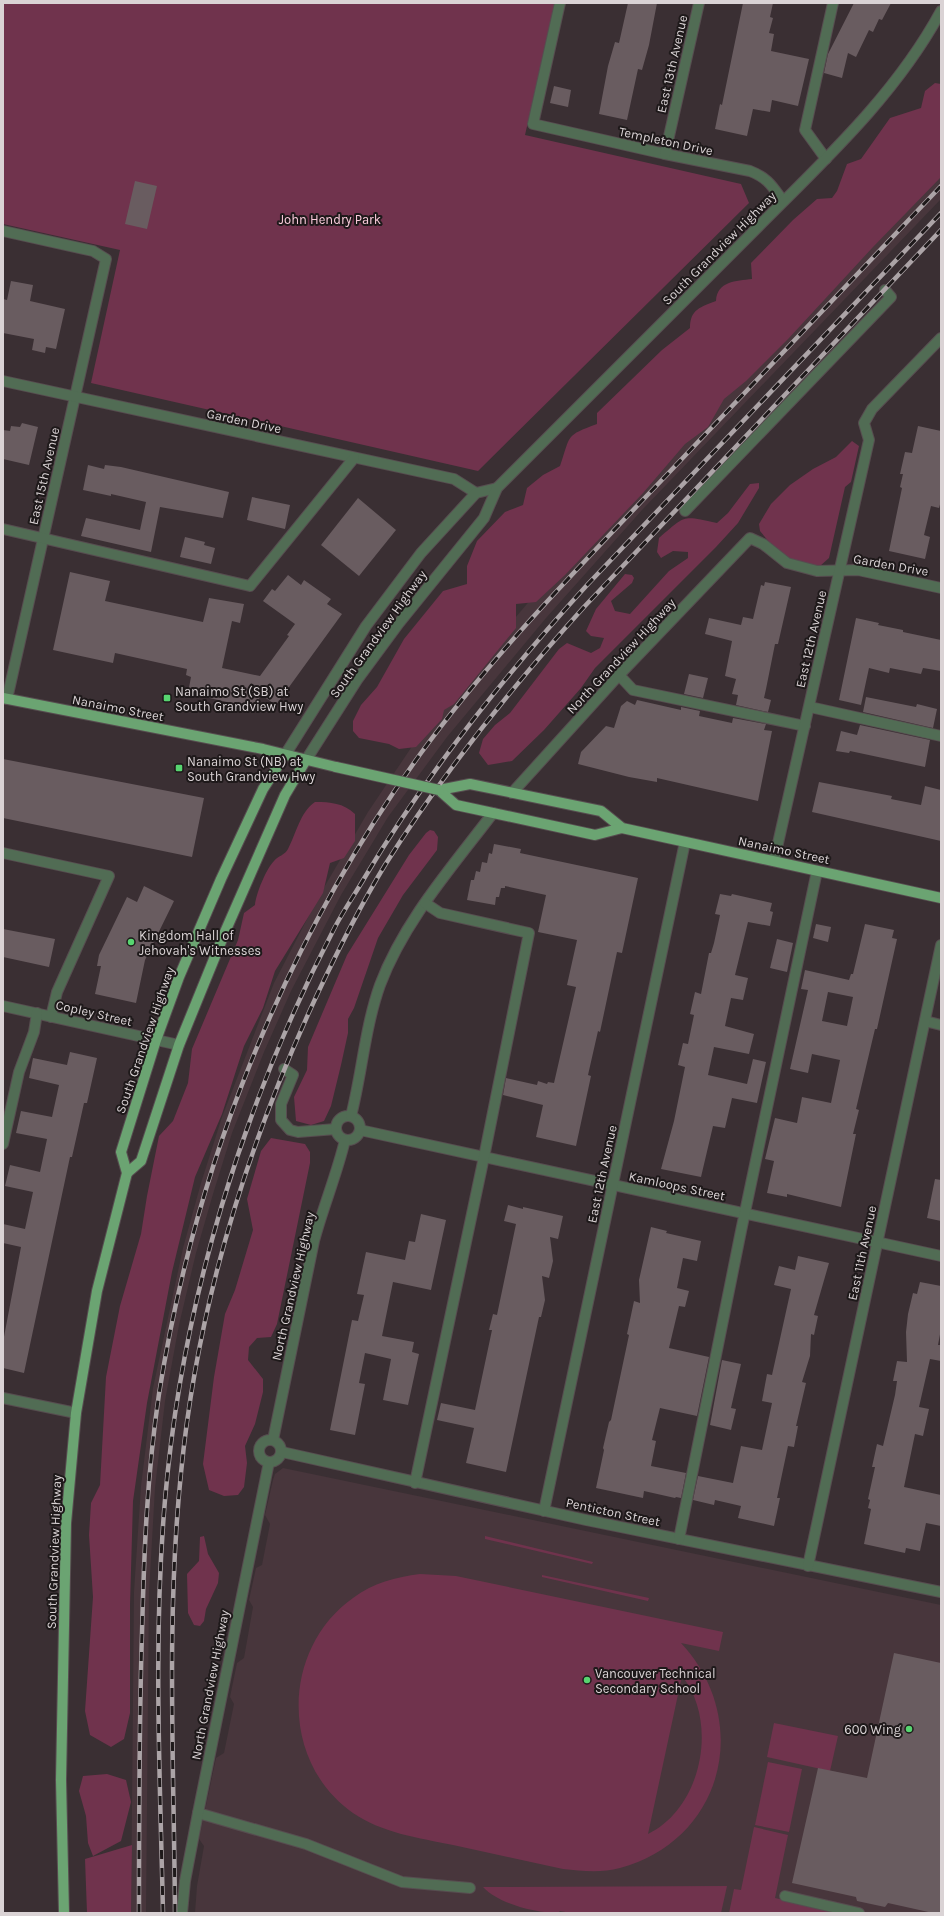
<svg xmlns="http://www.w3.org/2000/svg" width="944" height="1916" font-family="Karla,sans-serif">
<rect width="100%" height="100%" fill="#3a2f33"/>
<g fill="#48363c">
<path d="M941 161V199L642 510 546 618 447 737 388 817 341 895 291 991 264 1052 232 1133 213 1194 196 1253 179 1325 165 1401 155 1488 149 1593 146 1913H131L134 1592 141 1486 153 1388 183 1248 201 1183 222 1117 274 983 319 896 368 812 425 727 458 685 578 544Z"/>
<path d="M283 1468 941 1605V1913H195L197 1886 204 1846 199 1839 216 1758 224 1753 234 1704 230 1697 237 1663 244 1658 253 1607 249 1600 256 1568 262 1565 270 1524 265 1515 273 1480 275 1474Z"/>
</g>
<g fill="#70334d" fill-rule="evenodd">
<path d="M3 3H555L525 135 741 184 749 203 478 471 91 383 120 250 3 224Z"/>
<path d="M935 83 941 84V177L873 247 789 338 746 381 724 399 708 427 685 444 643 493 565 575 536 602 516 604V628L454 704 444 710 442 719 416 747 399 749 389 744 359 738 353 731V721L361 705 377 687 404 639 443 591 467 584V566L477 541 505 512 523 505 527 488 543 475 560 466C571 434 565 436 597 424V413L662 350 690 328C690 309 701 307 716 301 717 281 736 281 752 279L751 263 793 220 817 199 832 198 837 191 847 164 861 159 890 118 921 108 925 91Z"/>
<path d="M852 441 859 446 851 482 845 487 829 558 820 566 804 565 791 561 779 554 760 531 759 524 771 504 790 485 813 469 836 457Z"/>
<path d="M759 483V488L738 523 716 547 595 668 581 688 544 730 512 761 488 765 479 753 483 739 495 725 510 713 559 649 567 643 591 653 600 648 604 638 591 636 586 631 596 609 625 574 632 575 634 578 632 583 611 601 615 611 630 614 669 571 688 558V552L673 551 661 558 657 552 659 538C687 514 682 516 717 523L728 513 750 484Z"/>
<path d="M315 802C331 802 343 803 355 814V841L344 858 330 863 323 893 275 971 263 1008 244 1046 222 1114 195 1177 172 1272 147 1403 133 1501 130 1605V1713L124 1739 111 1747 90 1735 85 1711 93 1597 89 1535 91 1503 100 1485 106 1377 120 1306 141 1234 147 1196 159 1136 173 1121 188 1083 192 1049 238 940 244 913 255 905C256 894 266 869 274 861 278 856 285 855 288 849 296 834 300 812 315 802Z"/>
<path d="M430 830 434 831 438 837 437 850 403 895 378 938 354 1008 348 1019V1033L341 1065 331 1106 324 1121 311 1125 296 1121 294 1097 307 1070 308 1047 347 955 409 855 426 833Z"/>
<path d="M271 1138 305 1144 310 1152V1163L277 1324 271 1337 257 1338 249 1347 248 1360 263 1379V1392L255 1424 245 1446 247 1463 244 1487 238 1495 224 1496 209 1490 203 1464 214 1377 225 1314 235 1290 253 1230 247 1199 261 1151Z"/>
<path d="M204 1536 208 1554 219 1573 218 1583 206 1609 204 1621 200 1626 194 1625 188 1613 187 1574 199 1561 200 1537Z"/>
<path d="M485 1536 593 1562 592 1564 485 1539Z"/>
<path d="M420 1574 456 1576 723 1632 719 1651 681 1643C753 1720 724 1840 620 1868 601 1873 582 1871 563 1869 526 1861 490 1853 453 1845 419 1838 382 1833 353 1813 280 1762 281 1649 353 1598 373 1583 396 1577 420 1574ZM682 1676C719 1722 702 1808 648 1834Z"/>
<path d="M542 1575 649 1598 648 1601 542 1577Z"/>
<path d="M774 1723 838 1736 830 1771 767 1757Z"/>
<path d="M768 1762 802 1769 789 1832 755 1825Z"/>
<path d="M107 1774 126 1780 131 1802 121 1841 93 1856 88 1843 86 1816 79 1791 83 1776Z"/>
<path d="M754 1827 788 1835 775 1898 840 1913H729L734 1889 741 1890Z"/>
<path d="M132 1845 131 1913H87L85 1859Z"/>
<path d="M727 1886 721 1913H571L560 1911 558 1913C535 1913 499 1904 483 1887Z"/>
</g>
<g fill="#695c60" fill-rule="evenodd">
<path d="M628 3H657L649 45 642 70 638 69 627 120 599 114 608 66 615 42 619 43Z"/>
<path d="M743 3H773L770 17 773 18 769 33 774 34 771 51 809 59 798 106 772 100 770 112 753 109 747 136 715 129 720 104 722 105Z"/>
<path d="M854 3H891L882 20 879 19 873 32 869 30 856 57 848 53 842 78 824 73 828 54Z"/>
<path d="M554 86 571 90 568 107 550 103Z"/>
<path d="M135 181 157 186 147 229 125 224Z"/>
<path d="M11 281 33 285 30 301 65 309 56 349 46 347 45 353 32 350 34 339 3 333V299L7 300Z"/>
<path d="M22 423 38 427 29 465 3 459V430L10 431 11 426 20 427Z"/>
<path d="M918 426 941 431V501L939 508 931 506 924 535 930 537 925 559 889 551 902 488 900 487 903 474H900L905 452 912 453Z"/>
<path d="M88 465 104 469 105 465 121 467 229 492 223 518 160 507 151 552 81 536 86 518 140 530 146 502 111 494V496L83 490Z"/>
<path d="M252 497 290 505 285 529 247 520Z"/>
<path d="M358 498 396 530 359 576 321 545Z"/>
<path d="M185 537 205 542 204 545 215 548 211 564 180 557Z"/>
<path d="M70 572 110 581 105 601 203 622 209 598 244 604 240 623 232 621 222 668 260 676 289 636 287 635 295 624 263 601 272 589 275 591 288 575 301 585 304 580 331 599 327 604 342 614 276 705 260 694 257 709 188 693 191 677 186 675 187 669 115 653 113 663 53 650Z"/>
<path d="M765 582 791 587 778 644H775L766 689 764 698 771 700 768 712 736 705 738 695 732 694 736 679 725 676 732 641 705 634 709 618 741 625 743 617 753 619 761 585 764 586Z"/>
<path d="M856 618 879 623 878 625 903 630V632L941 640V671L923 668 921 674 890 668 889 673 869 668 861 705 839 700Z"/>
<path d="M689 674 708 678 703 698 684 694Z"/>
<path d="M866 697 916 707 917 704 937 709 933 728 863 712Z"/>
<path d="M637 700 681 710V707L700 711 699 716 732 723 733 718 766 724 764 730 772 731 758 801 657 778V782L629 777 578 764 581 752 606 726 614 728 621 706 627 701 635 705Z"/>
<path d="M860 725 930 740 925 767 850 751 849 753 836 751 841 731 857 735Z"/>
<path d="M3 759 204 798 192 857 3 818Z"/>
<path d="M819 782 892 796 891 799 921 805 925 786 941 790V841L812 812Z"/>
<path d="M494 844 521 849 520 853 638 878 622 953 617 952 600 1032 598 1031 588 1075 591 1076 576 1146 536 1137 543 1105 503 1095 506 1078 537 1085 538 1081 547 1084 548 1082 554 1083 576 987 567 985 577 940 538 932 546 895 505 886V888H501L499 897H496L495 905 467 900 471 880H474L476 871 480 872 482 862 487 863 489 853 492 854Z"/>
<path d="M144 886 174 901 145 960 136 1003 95 994 101 966H97L99 955 127 897 137 902Z"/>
<path d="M720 894 731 896 732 894 772 903 770 911 773 912 770 926 748 922 735 975 748 978 743 1000 731 998 725 1026 754 1034 749 1054 714 1047 708 1075 747 1084 753 1059 766 1062 757 1103 732 1098 725 1128 713 1126 701 1177 661 1169 674 1121 685 1067 678 1065 683 1043 688 1044 694 1015 690 1014 695 992 701 994 709 953H711L714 943 720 915 715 914Z"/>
<path d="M816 924 831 927 828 942 813 938Z"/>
<path d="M865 924 894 930 892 938 897 939 877 1029H875L856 1109 859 1110 853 1134H856L841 1207 787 1194V1197L767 1193 774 1161 765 1159 775 1118 797 1123 802 1097 831 1103 840 1060 812 1054 808 1073 790 1069 808 990 801 989 805 970 849 980 851 974H853ZM828 992 853 997 847 1026 822 1021Z"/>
<path d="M3 929 55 939 49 967 3 957Z"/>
<path d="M777 939 793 943 787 972 770 968Z"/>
<path d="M70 1052 97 1058 87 1103H84L72 1157H70L24 1373 3 1368V1342L21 1247 3 1243V1224L25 1229 33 1192 5 1186 10 1165 40 1172 47 1139 16 1133 21 1111 52 1117 59 1085 29 1078 33 1058 67 1065Z"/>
<path d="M935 1179 941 1180V1221L927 1218Z"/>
<path d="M508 1205 523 1209V1207L563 1216 558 1239 550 1237 553 1261 549 1278 542 1276 545 1300 541 1317H539L506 1472 466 1463 474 1428 437 1420 441 1403 475 1410 492 1330H489L493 1314 497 1315 516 1224 504 1221Z"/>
<path d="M421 1214 446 1220 431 1290 393 1282 382 1336 414 1342 412 1352 419 1354 408 1405 383 1400 391 1359 365 1353 359 1383 365 1384 355 1435 330 1430 352 1320 358 1321 364 1295 357 1294 366 1252 405 1260 409 1241 415 1242Z"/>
<path d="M651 1227 667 1231 666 1233 701 1241 697 1261 683 1258 677 1288 689 1291 685 1307 679 1306 669 1348 709 1357 697 1416 660 1408 652 1440 656 1441 651 1466 686 1473 681 1498 676 1497 675 1498 644 1491 643 1498 596 1488 604 1450 603 1448 609 1422 611 1420 629 1335 627 1334 634 1301 640 1303 639 1280Z"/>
<path d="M798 1256 829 1263 814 1315 818 1316 814 1335 811 1334 810 1356 802 1382 806 1383 796 1426H798L794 1447 788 1446 777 1498H780L774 1526 738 1518 741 1506 715 1500 714 1505 693 1500 698 1476 733 1483 741 1446 762 1450 772 1403 762 1401 767 1374 772 1375 791 1289 774 1285 779 1266 795 1270Z"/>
<path d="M920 1282 941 1286V1329L938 1345H941V1361L930 1359 919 1407 929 1409 923 1436 915 1434 904 1487 941 1495V1526L926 1523 920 1551 906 1548 905 1553 864 1544 871 1509 868 1508 870 1500 868 1499 875 1467H872L877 1444 883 1446 895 1395 897 1381H893L897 1361 907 1362 906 1332 908 1314 913 1293 917 1294Z"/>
<path d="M722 1360 741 1364 731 1408 736 1409 731 1430 710 1425Z"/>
<path d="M894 1653 941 1663V1913H933L888 1903 885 1907 857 1901 856 1897 792 1883 818 1768 867 1778Z"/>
</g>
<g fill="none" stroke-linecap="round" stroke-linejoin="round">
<g stroke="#574d50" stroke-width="12">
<g id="minor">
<path d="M560 3 533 124 665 154 750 171C768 178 772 186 783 201"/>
<path d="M665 154 699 3"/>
<path d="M826 159 805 130 833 3"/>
<path d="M3 231 93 251 106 259 7 699"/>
<path d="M3 381 454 479 476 493"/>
<path d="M685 511 891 297 885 290"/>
<path d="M3 529 250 586 354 458"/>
<path d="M619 675 633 690 805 726"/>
<path d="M810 707 941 736"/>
<path d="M285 755 366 626 421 553 476 493 497 488"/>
<path d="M306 760 357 680 399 623 484 518 497 488C581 404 665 319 750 235 819 165 894 98 941 11"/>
<path d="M512 793 619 675 750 538 763 544 787 563 817 571 858 570 941 588"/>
<path d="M3 853 109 876 57 992 51 1017"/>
<path d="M774 861 869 440 864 423 872 409 941 338"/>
<path d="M3 1006 179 1045"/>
<path d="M925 1021 941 1025"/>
<path d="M284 1069 293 1075 281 1104V1120L290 1130 298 1132 336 1129"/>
<circle cx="348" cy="1128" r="12"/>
<path d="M351 1116C362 1073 365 1027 380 985 404 921 452 867 493 813"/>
<path d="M360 1130 941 1256"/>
<path d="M3 1144 19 1072 34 1032 37 1013"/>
<path d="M3 1398 76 1413"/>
<circle cx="270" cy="1451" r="11"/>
<path d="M273 1440 314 1241C323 1207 337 1174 345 1140"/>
<path d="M282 1452 586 1520 941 1592"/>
<path d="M415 1483 484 1157 529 933 440 913 425 903"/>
<path d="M544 1511 685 842"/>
<path d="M679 1539 741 1231 817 871"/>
<path d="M808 1566 941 945"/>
<path d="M198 1813 306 1844 402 1882 470 1888"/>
<path d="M785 1896 859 1913"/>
<path d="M182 1913 185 1881 198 1813 269 1462"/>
</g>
</g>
<g stroke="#574d50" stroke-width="12">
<g id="major">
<path d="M3 698 263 749 336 767"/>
<path d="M439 790 470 784 601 811 622 828 941 898"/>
<path d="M439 790 456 805 595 835 622 828"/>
<path d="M127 1173 141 1161 179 1045 225 932 285 795 306 760"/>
<path d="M64 1913 61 1780 66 1523 76 1413 97 1291 127 1173 121 1152 156 1040 179 977 221 879 263 789 285 755"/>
</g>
</g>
<use href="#minor" stroke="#516c54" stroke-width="10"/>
<use href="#major" stroke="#6ba472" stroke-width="10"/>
<g stroke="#aca4a7" stroke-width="4.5">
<g id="rail">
<path d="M139 1913C139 1820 139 1726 142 1633 144 1553 147 1474 159 1394 195 1165 285 941 421 753 492 656 576 570 659 483 753 384 847 285 941 186"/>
<path d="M163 1913C160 1775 153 1638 165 1500 182 1301 243 1104 335 927 344 910 355 894 365 877 428 771 505 675 588 584L941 213"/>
<path d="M175 1913C174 1766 166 1619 181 1473 197 1307 246 1148 316 997 337 952 359 908 385 865 443 773 511 688 584 607L941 230"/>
</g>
</g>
<use href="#rail" stroke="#1e191a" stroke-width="3" stroke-dasharray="9" stroke-linecap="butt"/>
<g stroke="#574d50" stroke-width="12" stroke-linecap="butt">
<path id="major-bridge" d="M336 767 439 790"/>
</g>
<use href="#major-bridge" stroke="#6ba472" stroke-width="10"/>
</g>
<g fill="#57d570" stroke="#1e191a" stroke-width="1.5">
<rect x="163" y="694" width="8" height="8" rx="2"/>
<rect x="175" y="764" width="8" height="8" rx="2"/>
<circle cx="131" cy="942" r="4"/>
<circle cx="587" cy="1680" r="4"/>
<circle cx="909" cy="1729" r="4"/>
</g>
<g text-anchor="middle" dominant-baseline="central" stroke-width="4" stroke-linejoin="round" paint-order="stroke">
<g font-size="13" fill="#dad3d5" stroke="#1e191a">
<text transform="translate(672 64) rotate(-77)">East 13th Avenue</text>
<text transform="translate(666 141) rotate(12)">Templeton Drive</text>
<text transform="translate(719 248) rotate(-45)">South Grandview Highway</text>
<text transform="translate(244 421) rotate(12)">Garden Drive</text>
<text transform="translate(44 476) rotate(-77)">East 15th Avenue</text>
<text transform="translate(891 565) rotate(10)">Garden Drive</text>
<text transform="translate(378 634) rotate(-54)">South Grandview Highway</text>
<text transform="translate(811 639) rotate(-77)">East 12th Avenue</text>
<text transform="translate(621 656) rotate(-47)">North Grandview Highway</text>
<text transform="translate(118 708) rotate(11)">Nanaimo Street</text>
<text transform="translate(784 850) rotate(12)">Nanaimo Street</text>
<text transform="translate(94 1013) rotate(13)">Copley Street</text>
<text transform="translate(145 1040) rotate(-71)">South Grandview Highway</text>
<text transform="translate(602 1174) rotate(-78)">East 12th Avenue</text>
<text transform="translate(677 1186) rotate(12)">Kamloops Street</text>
<text transform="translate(862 1253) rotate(-78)">East 11th Avenue</text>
<text transform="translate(293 1286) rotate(-77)">North Grandview Highway</text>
<text transform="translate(613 1512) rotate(12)">Penticton Street</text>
<text transform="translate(54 1552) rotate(-88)">South Grandview Highway</text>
<text transform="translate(210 1685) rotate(-79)">North Grandview Highway</text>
</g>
<g font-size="13" fill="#fccddd" stroke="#1e191a">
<text x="330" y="219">John Hendry Park</text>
</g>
<g font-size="13" fill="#dad3d5" stroke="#1e191a" text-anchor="start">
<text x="175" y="691">Nanaimo St (SB) at<tspan x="175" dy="15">South Grandview Hwy</tspan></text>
<text x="187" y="761">Nanaimo St (NB) at<tspan x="187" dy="15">South Grandview Hwy</tspan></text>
<text x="139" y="935">Kingdom Hall of<tspan x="139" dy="15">Jehovah's Witnesses</tspan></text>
<text x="595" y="1673">Vancouver Technical<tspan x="595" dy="15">Secondary School</tspan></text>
<text x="901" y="1729" text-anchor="end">600 Wing</text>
</g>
</g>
<rect width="944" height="1916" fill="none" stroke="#dad3d5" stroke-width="8"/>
</svg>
